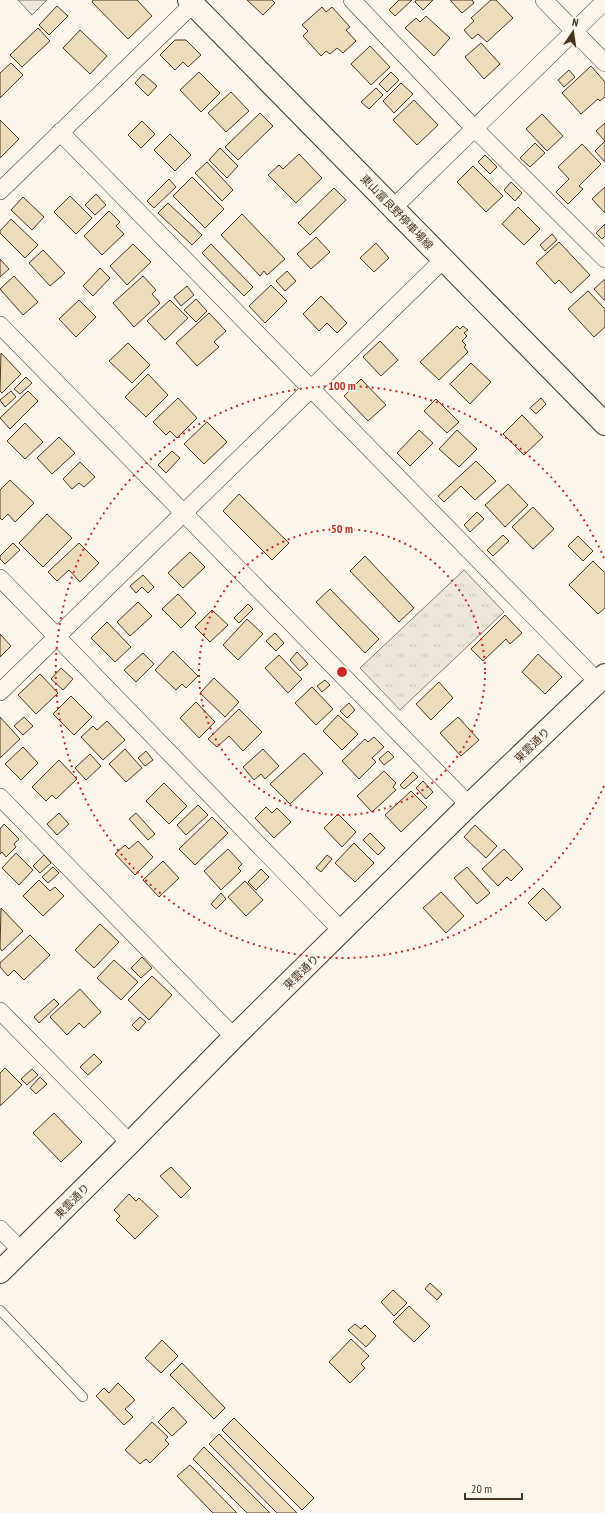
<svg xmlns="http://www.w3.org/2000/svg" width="605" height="1513" font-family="'PT Sans Narrow','Noto Sans JP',sans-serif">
<defs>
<pattern id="grass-tufts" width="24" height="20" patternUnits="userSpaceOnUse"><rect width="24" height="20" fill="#ede6d9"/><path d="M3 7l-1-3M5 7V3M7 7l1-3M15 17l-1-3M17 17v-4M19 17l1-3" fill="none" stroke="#cdc6ba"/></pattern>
</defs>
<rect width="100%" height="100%" fill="#fbf6e9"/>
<path fill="url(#grass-tufts)" stroke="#887966" d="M464 570 504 612 400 710 360 668Z"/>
<path fill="#ede7d9" stroke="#887966" d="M18 0H47L32 15Z"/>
<g fill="#ecdcbc" stroke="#4a3520">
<path d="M93 0H137L152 16 128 39 92 2Z"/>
<path d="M247 0H272L275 3 263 15Z"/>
<path d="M399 0H412L395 16 389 10Z"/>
<path d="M416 0H433L423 10 415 2Z"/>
<path d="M450 0H472L474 3 462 13Z"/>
<path d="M491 0H496L513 18 487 42 478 34 472 39 464 30 474 21 471 18Z"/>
<path d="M57 6 68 16 49 35 39 25Z"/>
<path d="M322 7 326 12 332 7 350 27 346 30 356 41 343 53 337 48 330 54 326 51 321 56 303 36 308 31 302 25Z"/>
<path d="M426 16 450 38 434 56 405 28 416 18 420 22Z"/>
<path d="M38 28 50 41 22 67 10 55Z"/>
<path d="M80 30 107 56 90 74 63 48Z"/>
<path d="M175 40H186L201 55 188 67 183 62 175 70 160 55Z"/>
<path d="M481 43 500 64 484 79 465 57Z"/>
<path d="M370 46 390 67 371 85 351 64Z"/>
<path d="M11 63 23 75 0 98V73Z"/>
<path d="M591 66 605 82V97L600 101 598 99 581 114 562 93Z"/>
<path d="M569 70 575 77 564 87 558 80Z"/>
<path d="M199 72 220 93 201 112 180 90Z"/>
<path d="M391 72 399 80 387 92 379 84Z"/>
<path d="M143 74 157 86 148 96 135 83Z"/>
<path d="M401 83 413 94 394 113 383 101Z"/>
<path d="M376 88 383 95 369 109 361 102Z"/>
<path d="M231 92 249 111 226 132 208 113Z"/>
<path d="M414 100 438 125 417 145 393 120Z"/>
<path d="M260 113 273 126 238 160 225 147Z"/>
<path d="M542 114 563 136 547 151 526 129Z"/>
<path d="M0 120 19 139 0 158Z"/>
<path d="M142 121 155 134 141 148 128 135Z"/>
<path d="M605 123V141L596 131Z"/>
<path d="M170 134 191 155 175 171 154 150Z"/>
<path d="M605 141V162L595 151Z"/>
<path d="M535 143 545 153 530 167 520 158Z"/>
<path d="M582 144 601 164 579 186 583 189 568 204 556 192 569 179 558 167Z"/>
<path d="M220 148 238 166 227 178 209 160Z"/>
<path d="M299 154 322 178 296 203 268 175 279 165 283 169Z"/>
<path d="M485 155 497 167 490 174 478 162Z"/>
<path d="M207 162 233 190 222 201 195 173Z"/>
<path d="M473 166 503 196 486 212 457 182Z"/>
<path d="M192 177 224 209 205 228 173 196Z"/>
<path d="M169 179 176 187 154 208 147 201Z"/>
<path d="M511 182 522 193 515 201 504 190Z"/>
<path d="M605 187V213L592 199Z"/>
<path d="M334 188 346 200 310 235 298 223Z"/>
<path d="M96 194 106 205 95 215 85 205Z"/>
<path d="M70 196 92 218 76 234 54 212Z"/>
<path d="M23 197 44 217 32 230 11 210Z"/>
<path d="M168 203 202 235 192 245 158 213Z"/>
<path d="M518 207 540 229 524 245 502 224Z"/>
<path d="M109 211 120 222 116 226 124 234 102 255 84 236Z"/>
<path d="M242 214 285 259 267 275 264 271 260 276 221 235Z"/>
<path d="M11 219 38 245 25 258 0 233V231Z"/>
<path d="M605 224V236L602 239 596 233Z"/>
<path d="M552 234 557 240 545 251 540 245Z"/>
<path d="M316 237 330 252 311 269 297 254Z"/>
<path d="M559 242 590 275 571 293 559 280 555 284 536 263Z"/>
<path d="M376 243 389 258 374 272 360 258Z"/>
<path d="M133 244 151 262 127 285 110 266Z"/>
<path d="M211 244 253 287 244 296 202 253Z"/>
<path d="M43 250 65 273 50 286 29 263Z"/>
<path d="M0 259 9 269 0 277Z"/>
<path d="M100 268 110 278 93 296 83 286Z"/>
<path d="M287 271 296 281 285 291 276 281Z"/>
<path d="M14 276 38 302 23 315 0 289Z"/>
<path d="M143 276 156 290 152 294 160 303 134 327 113 303Z"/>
<path d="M605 279V301L594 289Z"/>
<path d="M271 285 287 301 265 323 249 306Z"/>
<path d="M187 286 194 295 181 306 174 297Z"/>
<path d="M588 291 605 309V327L594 337 568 309Z"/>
<path d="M321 296 347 323 337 333 327 323 319 331 303 314Z"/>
<path d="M196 299 207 311 196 322 184 310Z"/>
<path d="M79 300 96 317 76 337 59 319Z"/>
<path d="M170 300 188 318 165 340 147 321Z"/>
<path d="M209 313 226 331 214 342 219 347 197 366 176 343Z"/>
<path d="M457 326 460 329 463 326 468 330 464 333 467 336 462 341 466 345 464 347 468 352 439 380 420 362Z"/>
<path d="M380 341 398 360 381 376 363 357Z"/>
<path d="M128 343 150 365 132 383 109 361Z"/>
<path d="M1 353 21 374 2 393 0 391Z"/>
<path d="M471 363 491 382 470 404 450 384Z"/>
<path d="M148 374 168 395 146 417 125 397Z"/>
<path d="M26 377 32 383 20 394 14 389Z"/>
<path d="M361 379 386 405 368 421 344 396Z"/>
<path d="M11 391 16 397 5 407 0 400Z"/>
<path d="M28 391 38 401 10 429 0 418Z"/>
<path d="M178 398 197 418 177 438 170 431 166 435 153 422Z"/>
<path d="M541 398 546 404 536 414 530 408Z"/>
<path d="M436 399 459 422 447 433 424 411Z"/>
<path d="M522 415 543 437 524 455 503 434Z"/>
<path d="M207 422 227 442 204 464 184 444Z"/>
<path d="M25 423 43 442 25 459 7 441Z"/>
<path d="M419 430 433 443 410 466 397 453Z"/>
<path d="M457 430 477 449 459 467 439 449Z"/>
<path d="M59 437 75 453 52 474 37 458Z"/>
<path d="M172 451 180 458 166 473 158 465Z"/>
<path d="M476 461 496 481 475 500 461 486 444 502 438 496Z"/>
<path d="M80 462 95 477 84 487 79 483 72 489 63 479Z"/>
<path d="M10 480 34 503 15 522 8 514 2 520 0 518V490Z"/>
<path d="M508 484 528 505 505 527 485 505Z"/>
<path d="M239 494 289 543 272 560 223 511Z"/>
<path d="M533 507 554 529 533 549 512 527Z"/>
<path d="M477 512 484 519 470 532 464 525Z"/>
<path d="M47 514 72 538 43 567 19 543Z"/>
<path d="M503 535 509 541 493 556 487 550Z"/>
<path d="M578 536 593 551 583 561 568 546Z"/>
<path d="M13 543 20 550 5 564 0 559V556Z"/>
<path d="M79 543 99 563 80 582 69 570 57 581 48 572Z"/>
<path d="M190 552 205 567 183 588 168 573Z"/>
<path d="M365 556 414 608 399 622 350 571Z"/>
<path d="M593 561 605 573V608L598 614 569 585Z"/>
<path d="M143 575 154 587 148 593 142 587 136 593 130 586Z"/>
<path d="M330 589 379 639 365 653 316 602Z"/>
<path d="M178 594 196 613 181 628 162 609Z"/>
<path d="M138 602 152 616 130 636 117 622Z"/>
<path d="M248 604 253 609 239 623 234 618Z"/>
<path d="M212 610 228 625 210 642 195 627Z"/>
<path d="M505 615 522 633 510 644 506 639 483 661 471 649Z"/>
<path d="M247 619 263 634 238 660 223 645Z"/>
<path d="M107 622 131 647 115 662 91 638Z"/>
<path d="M275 633 284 643 276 651 266 641Z"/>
<path d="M0 634 11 646 0 657Z"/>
<path d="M173 651 198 676 186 688 182 684 176 690 155 670Z"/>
<path d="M297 652 308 664 300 671 290 660Z"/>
<path d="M143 653 154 664 136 682 124 670Z"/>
<path d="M538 654 562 677 545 694 522 672Z"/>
<path d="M279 655 302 679 288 693 265 668Z"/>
<path d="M61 668 73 679 63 690 51 679Z"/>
<path d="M40 674 58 693 36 714 18 695Z"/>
<path d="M214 678 239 702 225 717 200 693Z"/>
<path d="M325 680 330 685 322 692 317 686Z"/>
<path d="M439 682 453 698 431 720 416 704Z"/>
<path d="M312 687 333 709 316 725 295 703Z"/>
<path d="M71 696 92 717 74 735 53 714Z"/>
<path d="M196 702 215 722 199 738 180 718Z"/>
<path d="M349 703 355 710 347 718 340 711Z"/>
<path d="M239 709 262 732 243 751 229 736 217 747 208 739Z"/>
<path d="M338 715 358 734 342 750 323 731Z"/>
<path d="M0 717 20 739 0 758Z"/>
<path d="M24 717 33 726 23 735 14 726Z"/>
<path d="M458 717 479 740 461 756 440 733Z"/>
<path d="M107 721 125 740 103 760 81 737 93 726 97 730Z"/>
<path d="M374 737 384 747 372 758 376 762 359 779 342 761 365 739 368 742Z"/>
<path d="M23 747 38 763 21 780 5 764Z"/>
<path d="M125 749 142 768 126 782 109 764Z"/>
<path d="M263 749 279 766 265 779 261 774 254 780 243 767Z"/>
<path d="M146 751 153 760 145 766 138 758Z"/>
<path d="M388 751 394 757 384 765 379 759Z"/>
<path d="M304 753 323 773 290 804 270 784Z"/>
<path d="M90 754 101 766 86 780 75 768Z"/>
<path d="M59 760 77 779 56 799 52 795 46 801 32 787Z"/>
<path d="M384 771 396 783 393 787 396 790 372 812 357 796Z"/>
<path d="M413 772 418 777 404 789 400 785Z"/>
<path d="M423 781 433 792 426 799 416 788Z"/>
<path d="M164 783 187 806 169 824 146 801Z"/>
<path d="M411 791 427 807 401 832 385 815Z"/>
<path d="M198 805 208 815 186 835 177 825Z"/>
<path d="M266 807 272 813 277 808 291 822 274 838 255 818Z"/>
<path d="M59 813 69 824 57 835 47 824Z"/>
<path d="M136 813 155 834 148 840 129 819Z"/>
<path d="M338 814 356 832 342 847 324 828Z"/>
<path d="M212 817 228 833 195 865 179 849Z"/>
<path d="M4 824 19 839 14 844 16 847 6 857 2 852 0 854V829Z"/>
<path d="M475 825 497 846 486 858 464 837Z"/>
<path d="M370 833 385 848 378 855 363 840Z"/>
<path d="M138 841 153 857 135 875 115 854 125 845 129 849Z"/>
<path d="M354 843 374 863 355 882 335 863Z"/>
<path d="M228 849 242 864 238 868 241 871 221 890 204 871Z"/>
<path d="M504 849 523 869 511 881 507 877 498 886 482 869Z"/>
<path d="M16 853 33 870 19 885 2 868Z"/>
<path d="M44 855 51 863 40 873 33 866Z"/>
<path d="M327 855 332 859 321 872 316 868Z"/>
<path d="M163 861 179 878 159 897 143 880Z"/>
<path d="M53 867 59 873 48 883 42 877Z"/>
<path d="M467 867 490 893 477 904 454 878Z"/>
<path d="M261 869 269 877 256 890 248 882Z"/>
<path d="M39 880 50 891 55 887 64 896 43 916 23 896Z"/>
<path d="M245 881 263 900 246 916 228 897Z"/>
<path d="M543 888 561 907 546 921 528 903Z"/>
<path d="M441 892 464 916 446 933 423 908Z"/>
<path d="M221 893 226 899 216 909 211 904Z"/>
<path d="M1 908 23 931 2 951 0 948Z"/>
<path d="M100 924 119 942 94 968 75 950Z"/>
<path d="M30 935 50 955 24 980 14 970 8 976 0 967V963Z"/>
<path d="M142 957 152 968 141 978 131 968Z"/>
<path d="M114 960 138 982 121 1000 97 978Z"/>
<path d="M152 976 172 995 149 1020 128 1000Z"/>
<path d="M80 989 101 1012 84 1028 79 1023 67 1035 50 1017Z"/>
<path d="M54 999 59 1004 39 1023 34 1017Z"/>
<path d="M140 1017 146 1022 138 1031 132 1025Z"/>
<path d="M94 1054 102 1062 88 1075 80 1067Z"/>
<path d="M5 1068 22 1085 0 1106V1073Z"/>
<path d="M32 1069 38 1075 27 1085 21 1079Z"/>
<path d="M40 1077 47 1084 36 1094 30 1088Z"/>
<path d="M54 1113 82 1142 61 1162 33 1133Z"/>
<path d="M171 1167 191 1188 181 1198 160 1176Z"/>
<path d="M129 1194 136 1201 139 1198 158 1216 135 1239 116 1220 120 1216 114 1210Z"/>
<path d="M430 1283 442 1294 437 1300 425 1289Z"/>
<path d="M393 1290 407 1303 394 1316 381 1302Z"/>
<path d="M409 1306 430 1326 414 1342 393 1322Z"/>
<path d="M355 1324 361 1329 365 1325 376 1336 366 1347 348 1330Z"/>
<path d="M351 1339 369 1356 361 1364 365 1368 350 1383 329 1362Z"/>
<path d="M162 1340 178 1356 161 1373 145 1358Z"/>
<path d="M182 1363 225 1408 214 1419 170 1375Z"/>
<path d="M118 1383 135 1400 125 1409 133 1417 124 1425 96 1396 104 1388 109 1393Z"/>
<path d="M173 1407 187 1422 172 1436 158 1422Z"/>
<path d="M234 1418 314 1498 302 1510 222 1430Z"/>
<path d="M152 1422 168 1437 165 1440 169 1444 150 1463 146 1459 140 1464 125 1450Z"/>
<path d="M219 1434 297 1513H277L209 1444Z"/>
<path d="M204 1447 270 1513H247L193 1459Z"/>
<path d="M190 1465 237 1513H213L177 1476Z"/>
</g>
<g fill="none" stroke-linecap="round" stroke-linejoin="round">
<g stroke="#4a3520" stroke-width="10">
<path id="lane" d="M0 1310 83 1397"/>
</g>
<g stroke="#4a3520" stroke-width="18">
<g id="street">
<path d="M352 0 474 128 605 259"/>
<path d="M544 0 605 63"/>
<path d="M60 132 598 682"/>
<path d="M0 191 193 4"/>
<path d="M393 208 605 1"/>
<path d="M0 325 469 805"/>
<path d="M0 578 342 931"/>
<path d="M0 692 443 260"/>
<path d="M0 797 234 1037"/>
<path d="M0 1011 130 1143"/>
<path d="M0 1229 22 1251"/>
</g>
</g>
<g stroke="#4a3520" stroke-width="24">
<g id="secondary">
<path d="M189 0 605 424"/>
<path d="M0 1272 130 1143 234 1037 469 805 605 675"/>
</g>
</g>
<use href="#lane" stroke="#fbf6e9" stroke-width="9"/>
<use href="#street" stroke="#fbf6e9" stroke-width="17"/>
<use href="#secondary" stroke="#fbf6e9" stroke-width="22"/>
</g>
<g fill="none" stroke="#c62828" stroke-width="2" stroke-dasharray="2 4">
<circle cx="342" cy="672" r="143"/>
<path d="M604 786A286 286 0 1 1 604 558"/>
</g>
<g text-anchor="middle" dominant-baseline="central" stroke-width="3" stroke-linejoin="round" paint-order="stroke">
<g font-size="11" fill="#4a3520" stroke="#fbf6e9">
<text transform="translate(397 212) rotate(46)">東山富良野停車場線</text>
<text transform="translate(532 745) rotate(-44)">東雲通り</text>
<text transform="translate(301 972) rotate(-44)">東雲通り</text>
<text transform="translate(72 1201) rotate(-45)">東雲通り</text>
</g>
</g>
<circle cx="342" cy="672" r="6" fill="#c62828" stroke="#fbf6e9" stroke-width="2"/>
<g font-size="12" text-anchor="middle" font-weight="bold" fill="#c62828" stroke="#fbf6e9" stroke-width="3" stroke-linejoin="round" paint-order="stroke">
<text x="342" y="390">100 m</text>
<text x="342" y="533">50 m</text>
</g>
<g transform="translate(573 32) rotate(13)" stroke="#fbf6e9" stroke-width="3" paint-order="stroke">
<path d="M0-3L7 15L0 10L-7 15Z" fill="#4a3520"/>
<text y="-6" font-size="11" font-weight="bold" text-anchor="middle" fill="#4a3520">N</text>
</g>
<path d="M465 1493v6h57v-6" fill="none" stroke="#4a3520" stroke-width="2"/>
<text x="471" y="1493" font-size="12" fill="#4a3520" stroke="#fbf6e9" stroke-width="3" paint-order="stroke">20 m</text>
</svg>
